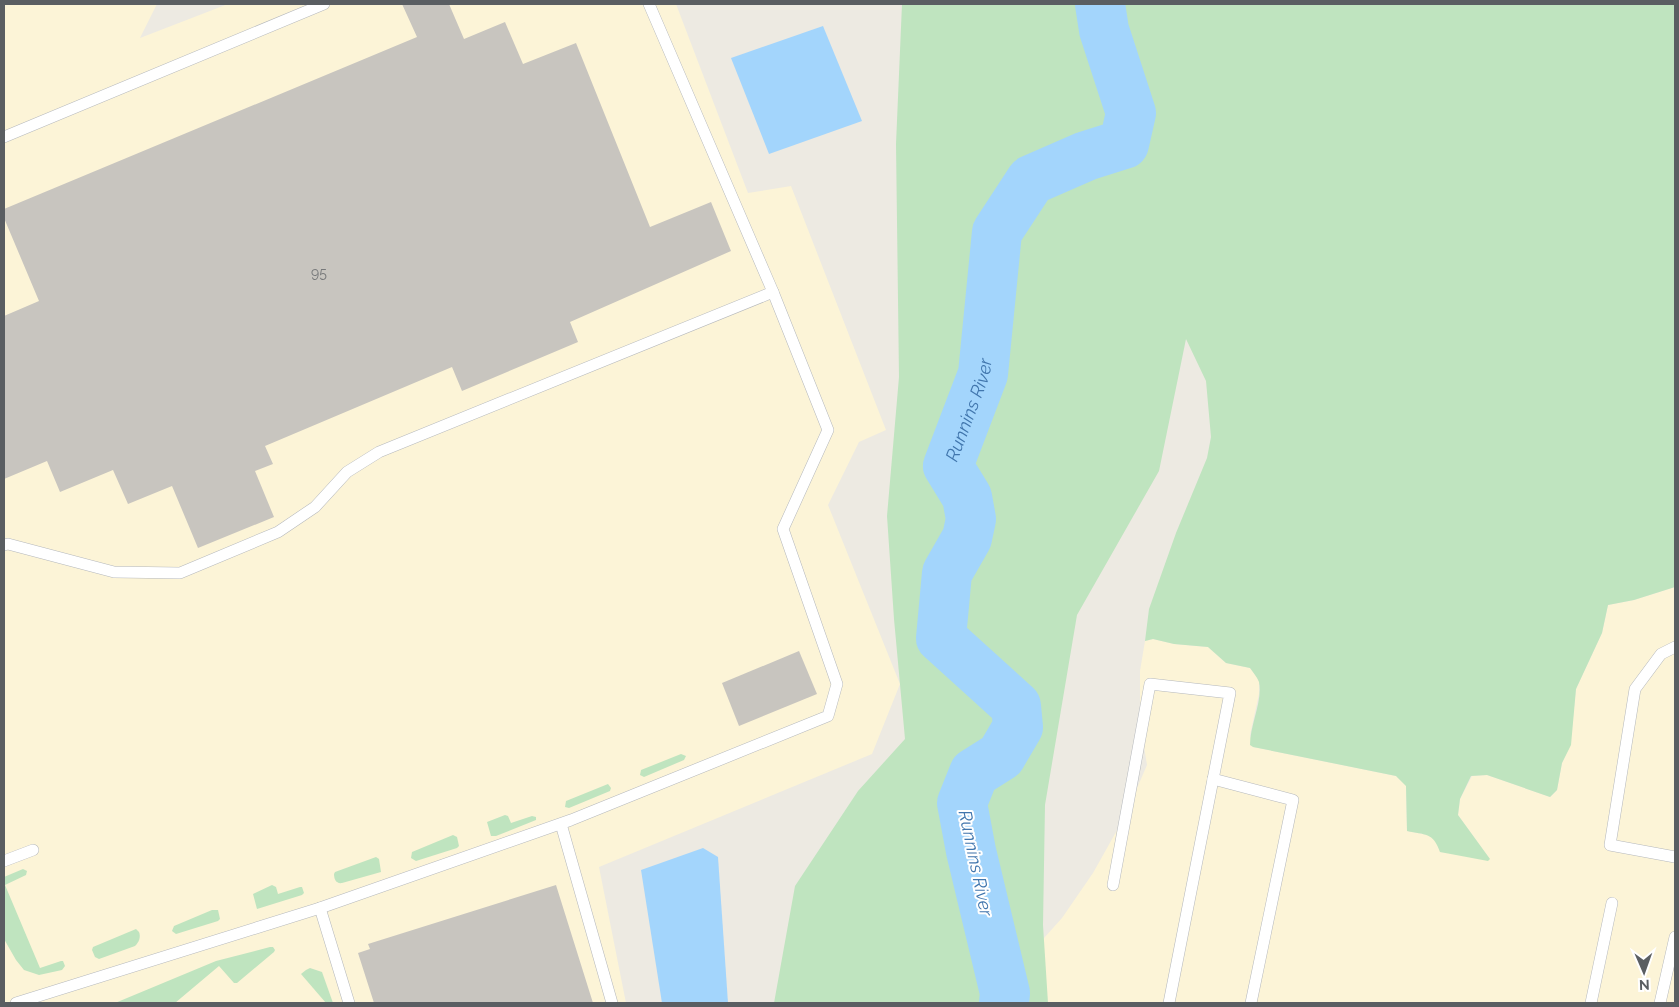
<svg xmlns="http://www.w3.org/2000/svg" width="1679" height="1007" font-family="Raleway,sans-serif">
<rect width="100%" height="100%" fill="#edeae2"/>
<g fill="#fcf4d7">
<path d="M4 4H157L140 38 228 4H676L748 193 791 186 886 430 859 442 828 505 900 684 872 754 599 867 626 1003H4Z"/>
<path d="M1675 587V1003H996L1018 967 1062 918 1093 873 1125 816 1147 765 1140 722V671L1145 641 1153 639 1174 644 1208 647 1226 663 1250 668 1259 680V694L1250 735 1253 747 1396 776 1406 785 1407 831 1428 835 1436 840 1440 852 1489 858 1458 815 1460 799 1472 776 1487 775 1550 797 1557 790 1562 763 1570 745 1576 689 1602 633 1608 605 1634 600Z"/>
</g>
<g fill="#bfe4bf">
<path d="M902 4H1675V587L1634 600 1608 605 1602 633 1576 689 1571 745 1562 763 1557 790 1550 797 1487 775 1471 776 1460 799 1458 815 1490 859 1488 861 1440 852C1433 832 1425 835 1407 831L1406 786 1396 776 1253 747 1250 745C1250 725 1263 700 1259 682 1257 677 1253 672 1250 668L1226 663 1208 647 1174 644 1153 639 1145 641 1149 609 1176 533 1207 458 1211 437 1206 381 1186 339 1159 471 1077 615 1045 805 1043 925 1048 1003H774L795 886 858 791 905 739 894 619 887 516 899 377 896 144Z"/>
<path d="M681 754 686 756 684 760 644 777 640 775 641 770Z"/>
<path d="M608 784 611 788 610 791 569 808 565 807 566 801Z"/>
<path d="M505 815 508 816 511 823 532 816 536 817V820L496 836H491L487 822Z"/>
<path d="M453 835 457 837 459 846 457 848 416 861 411 858 412 852Z"/>
<path d="M376 857 379 859 381 872 342 883C336 884 334 879 334 874L335 872Z"/>
<path d="M23 869 27 871 26 875 5 885 40 968 61 961H63L65 966 62 970 39 975 24 970 16 960 4 939V877Z"/>
<path d="M272 885 276 887 278 894 300 887H302L304 893 302 895 257 909 253 894Z"/>
<path d="M212 910H218L220 919 218 921 176 934 172 931 174 926Z"/>
<path d="M136 929 139 932C141 937 139 942 135 946L99 959 95 957 92 950 93 947Z"/>
<path d="M270 947H273L275 950 274 952 237 983H234L219 966 175 1003H115L216 961Z"/>
<path d="M310 968 322 972 333 1003H326L301 974 306 970Z"/>
</g>
<g fill="#a3d5fc">
<path d="M823 26 862 121 769 154 731 58Z"/>
<path d="M703 848 718 857 728 1003H662L641 870Z"/>
</g>
<g fill="none" stroke-linecap="round" stroke-linejoin="round">
<path stroke="#a3d5fc" stroke-width="50" id="s1" d="M1004 1003 1005 993 971 851 962 803 974 773 1001 756 1018 727 1016 706 941 638 947 573 967 538 971 519 967 497 948 466 983 374 997 232 1031 180 1086 156 1124 144 1131 113 1104 30 1100 4"/>
</g>
<g fill="#c8c5bf">
<path d="M402 4H449L464 39 505 22 523 64 576 43 650 227 711 202 731 251 570 322 578 342 462 391 452 367 265 446 273 464 255 471 274 517 198 548 172 486 128 504 113 470 60 492 47 461 4 479V316L39 301 4 218V209L417 37Z"/>
<path d="M799 651 817 694 739 726 722 683Z"/>
<path d="M556 885 593 1003H374L358 953 370 949 368 944Z"/>
</g>
<g fill="none" stroke-linecap="round" stroke-linejoin="round">
<g stroke="#b5b8bc" stroke-width="12">
<g id="service">
<path d="M649 4 773 292"/>
<path d="M4 137 324 4"/>
<path d="M4 545 8 544 114 572 180 573 278 532 315 507 347 472 379 452 773 292 828 430 783 529 837 684 828 716 571 820 320 908 16 1003"/>
<path d="M1675 647 1661 654 1635 689 1610 845 1675 857"/>
<path d="M1213 779 1293 800 1251 1003"/>
<path d="M561 824 612 1003"/>
<path d="M4 861 33 850"/>
<path d="M1113 885 1150 684 1230 693 1169 1003"/>
<path d="M320 908 349 1003"/>
<path d="M1591 1003 1612 903"/>
<path d="M1660 1003 1675 937"/>
</g>
</g>
<use href="#service" stroke="#fff" stroke-width="11"/>
</g>
<g text-anchor="middle" dominant-baseline="central" stroke-width="4" stroke-linejoin="round" paint-order="stroke">
<g font-size="14" fill="#767879">
<text x="319" y="273">95</text>
</g>
<g font-size="18" font-style="italic" fill="#4176ad" stroke="#fff">
<text stroke="none"><textPath href="#s1" startOffset="669">Runnins River</textPath></text>
<text transform="translate(976 863) rotate(78)">Runnins River</text>
</g>
</g>
<rect width="1679" height="1007" fill="none" stroke="#5a5e62" stroke-width="10"/>
<g transform="translate(1644 972) rotate(178)" stroke="#ffffff" stroke-width="4" paint-order="stroke">
<path d="M0-4L9 19L0 12L-9 19Z" fill="#5a5e62"/>
<text y="-8" font-size="14" font-weight="bold" text-anchor="middle" fill="#5a5e62">N</text>
</g>
</svg>
